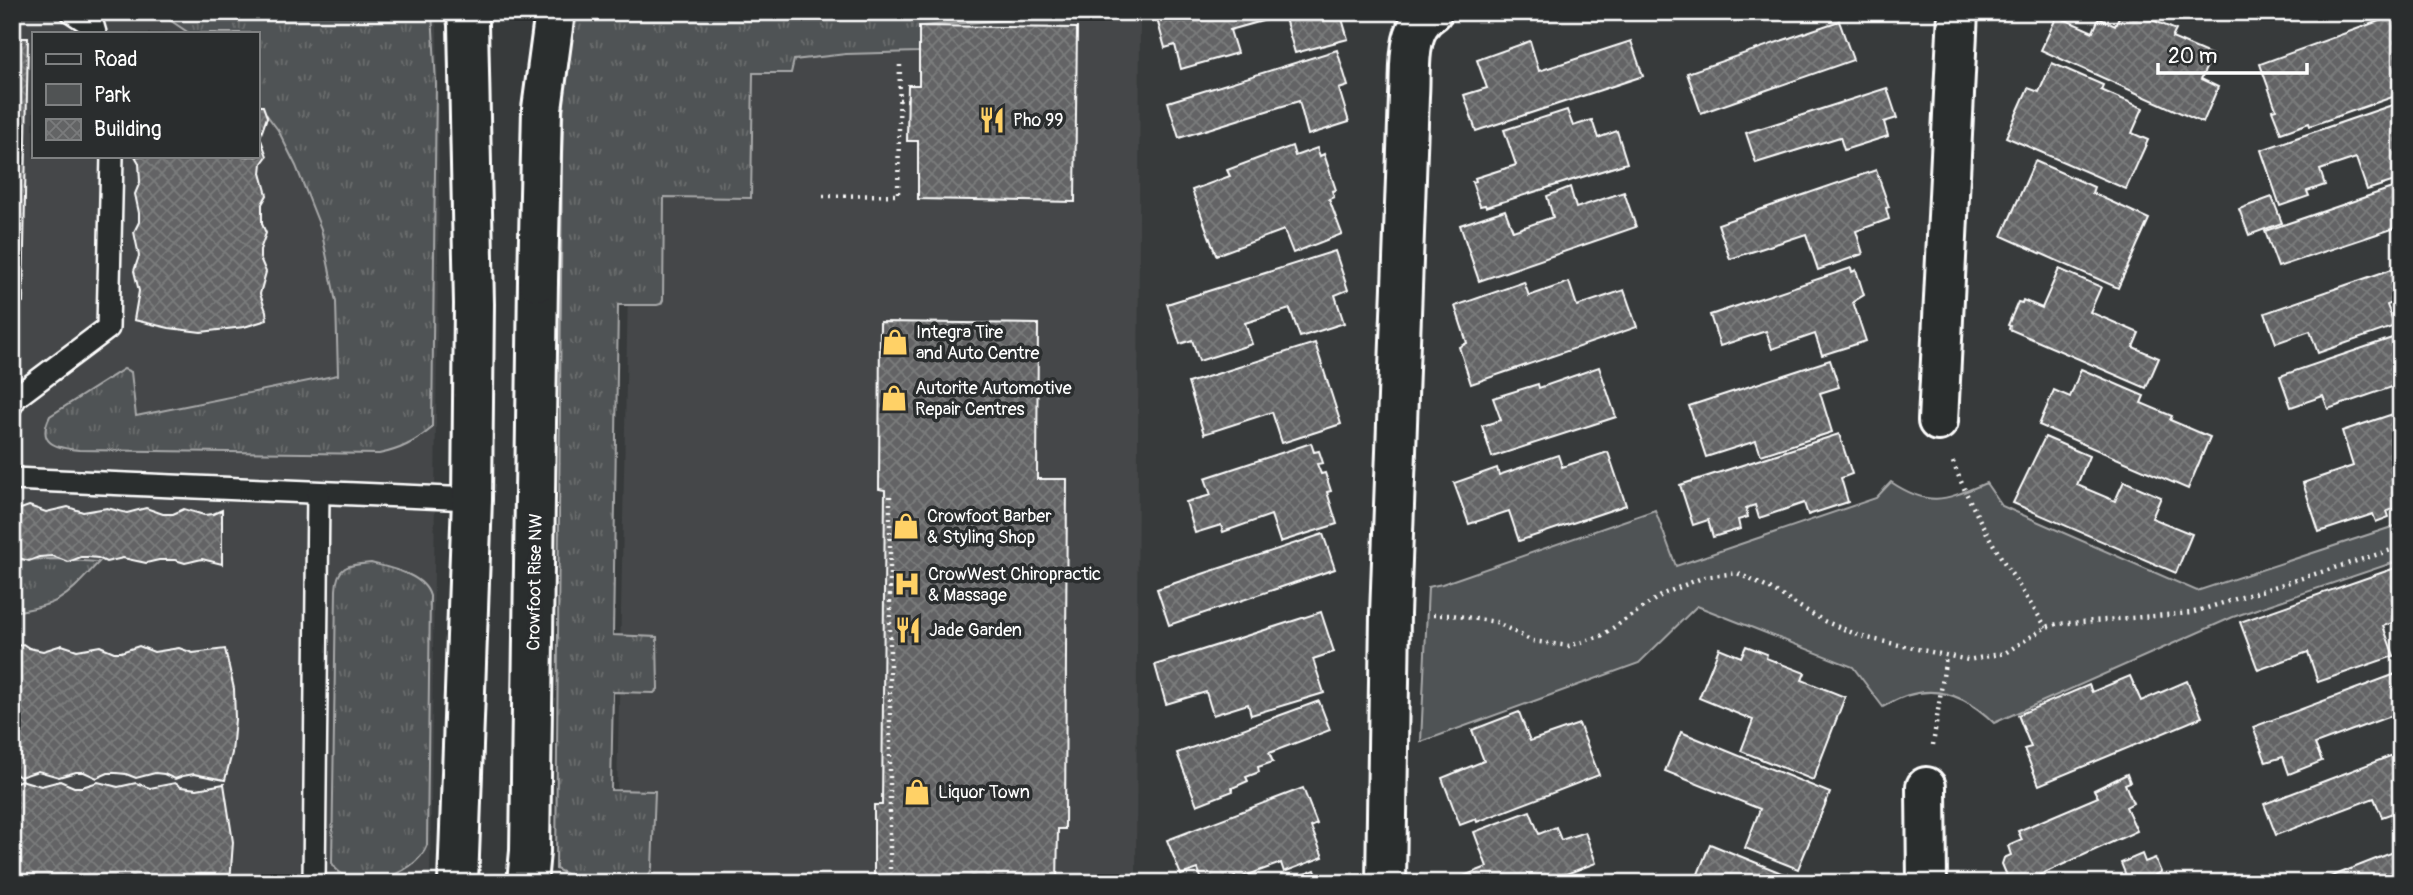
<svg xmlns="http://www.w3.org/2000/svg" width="2413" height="895" font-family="Pangolin,sans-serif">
<defs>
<pattern id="grass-tufts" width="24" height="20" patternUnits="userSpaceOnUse" patternTransform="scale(1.75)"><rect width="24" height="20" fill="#505354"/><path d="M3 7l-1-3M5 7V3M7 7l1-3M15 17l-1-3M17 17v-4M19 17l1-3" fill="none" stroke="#6a6d6e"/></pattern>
<pattern id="building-cross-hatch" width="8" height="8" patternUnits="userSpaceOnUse" patternTransform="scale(1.75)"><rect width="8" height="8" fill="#636465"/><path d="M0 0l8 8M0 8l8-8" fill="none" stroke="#7a7b7c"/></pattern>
</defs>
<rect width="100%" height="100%" fill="#373a3b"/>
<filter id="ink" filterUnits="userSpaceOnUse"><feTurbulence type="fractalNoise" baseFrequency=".0143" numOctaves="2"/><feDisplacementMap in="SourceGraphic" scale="14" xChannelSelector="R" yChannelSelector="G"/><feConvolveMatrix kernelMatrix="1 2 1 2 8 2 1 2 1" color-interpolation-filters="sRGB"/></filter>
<g filter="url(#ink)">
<g fill="#444748" fill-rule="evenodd">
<path d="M12 12H434L437 29 439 186 430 883H12ZM33 33H257V156H33Z"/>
<path d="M677 12H1140L1136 883H615L634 18Z"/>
</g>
<g fill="url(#grass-tufts)" stroke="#a8a9aa" stroke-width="2">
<path d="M158 12H432L436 84 432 428C415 442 400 450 379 454L79 450C56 448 36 444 50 416L124 369 131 372 136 416 338 375 336 302 321 229 296 166 278 130 257 102V33H189Z"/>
<path d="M579 12H1009V20L920 26 919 52 846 54 794 60 791 73H753L751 198 664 197 663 300 661 304 657 305H618L613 635 657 637 658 689 654 693 613 692 611 790 655 791 652 868 646 883H585L556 869 562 161C563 112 563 59 579 12Z"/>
<path d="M54 559 99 562C66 597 62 605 12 612V560Z"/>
<path d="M371 563C390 568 424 574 430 596L427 845C416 878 348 895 332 863L336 590C337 565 348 565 371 563Z"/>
</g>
<path fill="#505354" stroke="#a8a9aa" stroke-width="2" d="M1891 482C1930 508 1945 500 1986 483L2002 506 2197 591 2401 524V560L2233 617 1994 723C1961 690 1924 681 1883 707L1853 667 1697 606 1639 663 1421 742 1428 587 1442 584 1655 510 1676 566 1876 498Z"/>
<g fill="url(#building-cross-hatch)" stroke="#fff" stroke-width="2">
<path d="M1155 12H1340L1348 39 1295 53 1284 15 1230 30 1237 53 1181 69 1175 45 1165 48Z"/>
<path d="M2121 12H2134L2176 30 2172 38 2212 55 2201 79 2218 87 2203 123 2041 50 2057 16 2093 32 2099 18 2115 26Z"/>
<path d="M2401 13V94L2310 126 2309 123 2281 133 2272 110 2276 109 2260 64Z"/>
<path d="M1839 21 1853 60 1701 113 1687 73Z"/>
<path d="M919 26 1077 28 1075 202 918 199V141H907L908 85H919Z"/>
<path d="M12 38H28L23 302 12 309Z"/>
<path d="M1530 41 1539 71 1631 41 1643 76 1476 131 1464 95 1487 88 1477 60Z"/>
<path d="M1337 50 1348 86 1339 89 1349 122 1308 135 1299 101 1179 138 1168 102Z"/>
<path d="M2052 63 2103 85 2101 90 2143 108 2132 133 2148 140 2126 189 2006 137 2028 88 2039 92Z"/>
<path d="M1887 88 1897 118 1884 122 1888 136 1844 150 1840 137 1756 163 1746 133Z"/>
<path d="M2401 102V179L2367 190 2356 158 2320 170 2325 185 2307 191 2309 196 2280 206 2261 150Z"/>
<path d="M257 106H263L267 117 260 137 267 156 262 163 261 173 267 195 262 204V224L266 233 260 250V258L266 272 260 294 266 311 267 320 244 327 201 332 169 328 134 320 139 291 134 271 139 256 134 232 139 222V213L135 194 140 182 139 163 135 156H257Z"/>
<path d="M1567 110 1573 126 1592 120 1598 138 1617 131 1627 163 1486 207 1485 205 1480 206 1472 182 1476 181 1475 178 1516 165 1504 130Z"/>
<path d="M1292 146 1295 156 1317 148 1320 156 1324 154 1336 190 1332 191 1334 197 1329 199 1342 234 1293 253 1284 230 1216 255 1192 190 1230 176 1227 170Z"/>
<path d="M2035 161 2094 187 2092 193 2149 219 2118 288 2002 236Z"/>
<path d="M1876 170 1889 207 1886 208 1889 219 1856 231 1863 254 1818 270 1806 234 1730 259 1718 224Z"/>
<path d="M2401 185V226L2278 267 2265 231Z"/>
<path d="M1570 187 1576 208 1624 192 1636 227 1479 281 1460 225 1505 210 1513 231 1553 217 1547 196Z"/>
<path d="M2272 197 2282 223 2249 235 2239 209Z"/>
<path d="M1335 251 1348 290 1335 295 1344 323 1300 337 1290 309 1245 323 1252 344 1199 361 1192 340 1180 344 1167 304Z"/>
<path d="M2401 266V300L2387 305 2395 326 2318 353 2310 331 2276 343 2265 313Z"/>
<path d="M1851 268 1852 272 1856 270 1864 295 1853 302 1866 341 1822 355 1815 334 1772 349 1766 331 1720 346 1710 315Z"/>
<path d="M2059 269 2101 287 2090 312 2139 333 2133 347 2159 358 2146 388 2009 329 2010 326 2008 325 2018 302 2022 303 2023 300 2042 308Z"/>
<path d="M1524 282 1529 296 1569 282 1577 306 1624 290 1637 327 1471 384 1459 347 1467 343 1455 306Z"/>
<path d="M880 322 1038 324 1037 479H1067L1065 829H1058L1057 883H874V805H882L885 490 879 489Z"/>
<path d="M2401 335V369L2396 370 2401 384 2328 409 2323 396 2291 407 2280 376Z"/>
<path d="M1315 343 1341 424 1282 443 1272 412 1204 434 1188 383Z"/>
<path d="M1830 360 1839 387 1820 393 1832 432 1761 455 1756 441 1706 457 1689 406Z"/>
<path d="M1599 367 1616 417 1492 457 1482 426 1501 420 1493 398 1538 384 1539 388Z"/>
<path d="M2081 369 2144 396 2141 403 2172 416 2170 420 2210 437 2188 489 2039 425 2054 390 2070 397Z"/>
<path d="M2396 413 2401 426V506L2387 511 2389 517 2376 522 2373 514 2319 532 2303 483 2353 466 2342 431Z"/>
<path d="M1839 434 1852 474 1841 478 1848 502 1808 515 1804 503 1759 518 1755 505 1746 508 1748 517 1738 520 1740 529 1713 537 1708 520 1693 525 1680 485Z"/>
<path d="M2045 437 2089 456 2077 485 2115 501 2124 481 2161 497 2152 518 2192 534 2176 573 2013 503Z"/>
<path d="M1311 443 1314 452 1319 451 1323 463 1317 464 1321 474 1325 473 1331 491 1327 492 1337 524 1280 542 1271 515 1223 532 1221 525 1195 533 1186 502 1211 495 1205 478Z"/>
<path d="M1608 452 1626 505 1519 541 1509 511 1469 524 1454 483 1497 468 1499 475 1558 455 1562 467Z"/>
<path d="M29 506 46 512 68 507 83 512 107 508 127 513 146 508 163 514H173L184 509 204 515 213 514 222 510V564L202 559 185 563 175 560H159L146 563 123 558 106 562 98 558 88 557H81L68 562 53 556 39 557 29 561 12 556V512Z"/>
<path d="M1323 534 1335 569 1169 625 1157 589Z"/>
<path d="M2401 566V620L2383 626 2394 656 2318 682 2308 652 2258 670 2240 622Z"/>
<path d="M1321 612 1334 652 1313 659 1324 693 1251 715 1248 704 1213 715 1206 692 1166 704 1155 665Z"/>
<path d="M23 644 29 648 43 651 62 645 77 650 100 646 114 652H121L139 646 154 652 179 648 193 653 225 649 234 689 235 719 232 753 225 780 194 774 183 776 175 779 164 774 155 773 136 778 126 774 116 773H108L97 778 84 772H76L59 777 38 771 20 777 12 772V648Z"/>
<path d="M1746 646 1767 654 1766 658 1805 673 1802 680 1845 697 1813 780 1741 751 1753 720 1699 698 1719 648 1741 657Z"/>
<path d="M2401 672V712L2315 744 2322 761 2289 774 2283 757 2266 762 2253 727Z"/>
<path d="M2130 676 2141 701 2187 681 2202 717 2039 785 2024 749 2031 747 2018 715 2089 685 2092 692Z"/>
<path d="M1319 701 1330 730 1269 753 1273 762 1258 767 1259 772 1246 777 1248 781 1232 788 1233 791 1197 805 1177 753Z"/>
<path d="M1519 712 1530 741 1579 724 1599 775 1477 822 1476 819 1460 825 1442 778 1484 761 1472 730Z"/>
<path d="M1681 732 1830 793 1798 869 1745 848 1760 809 1665 771Z"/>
<path d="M2401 752V810L2382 817 2374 798 2276 835 2264 804Z"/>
<path d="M2127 774 2130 782 2125 784 2133 803 2126 807 2137 831 2022 883H2010L2002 864 2004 858 2011 855 2008 846 2022 840 2018 831 2098 797 2094 790Z"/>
<path d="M21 780 41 786 60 781 74 787H82L98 782 118 787 136 783 150 788 175 783 181 787 197 789 224 784 233 842 230 883H12V784Z"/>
<path d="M1303 788 1317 824 1311 827 1323 857 1284 872 1281 863 1237 879 1235 876 1217 883H1203L1198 869 1181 875 1167 840Z"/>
<path d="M1530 811 1539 834 1556 827 1561 840 1585 832 1596 863 1542 883H1446L1487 867 1474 832Z"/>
<path d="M1710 844 1806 883H1706L1696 879Z"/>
<path d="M2396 851 2401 865V883H2315Z"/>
<path d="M2142 854 2145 862 2155 858 2161 872 2155 875 2158 883H2129L2121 863Z"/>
<path d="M1315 870 1320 883H1282Z"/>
</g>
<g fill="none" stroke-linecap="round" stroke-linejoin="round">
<g stroke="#fff" stroke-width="26">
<g id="service">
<path d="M72 12 93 26 95 33"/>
<path d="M12 404 16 397 108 328 112 156"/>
<path d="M12 479 472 499"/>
<path d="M314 883 318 493"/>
</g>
</g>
<g stroke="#fff" stroke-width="44">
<g id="minor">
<path d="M1938 421 1958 12"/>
<path d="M1926 787 1927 883"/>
<path d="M1386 883 1390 615 1409 96C1411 69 1405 28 1432 12"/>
</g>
</g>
<g stroke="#fff" stroke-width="44">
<g id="tertiary">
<path d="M458 883 472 499 474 304 468 24 466 12"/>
<path d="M527 883 530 851 538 281"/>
</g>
</g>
<g stroke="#fff" stroke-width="44">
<path id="motorway" d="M538 281 542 109 555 12"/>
</g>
<g stroke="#fff" stroke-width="4.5" stroke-dasharray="2 5" stroke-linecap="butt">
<path d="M899 100H909"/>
<path d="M823 196 898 195 900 63"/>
<path d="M1953 462C1976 522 2011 574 2046 627"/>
<path d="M890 496V883"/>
<path d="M1433 615H1452L1496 622 1532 641 1569 646 1601 636 1663 594 1704 577 1737 573 1770 589 1824 621 1863 637 1968 660 2005 653 2046 627 2057 624 2191 613 2401 547"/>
<path d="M1933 745 1946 656"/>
</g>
<use href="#service" stroke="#2a2d2e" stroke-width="21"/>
<use href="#minor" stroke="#2a2d2e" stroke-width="38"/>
<use href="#tertiary" stroke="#2a2d2e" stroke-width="38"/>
<use href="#motorway" stroke="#2a2d2e" stroke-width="38"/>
</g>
</g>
<defs>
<g id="restaurant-bare" transform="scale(2.1)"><path d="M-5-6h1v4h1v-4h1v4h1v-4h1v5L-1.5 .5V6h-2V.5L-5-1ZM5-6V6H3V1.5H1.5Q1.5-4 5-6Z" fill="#ffd166" stroke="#2a2d2e" stroke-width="2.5" paint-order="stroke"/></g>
<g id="shop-bare" transform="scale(2.1)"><path d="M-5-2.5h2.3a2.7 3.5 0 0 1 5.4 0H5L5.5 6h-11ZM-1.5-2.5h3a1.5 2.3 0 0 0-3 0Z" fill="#ffd166" stroke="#2a2d2e" stroke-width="2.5" paint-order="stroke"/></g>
<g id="hospital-bare" transform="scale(2.1)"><path d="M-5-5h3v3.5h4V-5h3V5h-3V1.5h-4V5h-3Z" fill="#ffd166" stroke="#2a2d2e" stroke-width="2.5" paint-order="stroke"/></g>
</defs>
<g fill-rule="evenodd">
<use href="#restaurant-bare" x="992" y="120"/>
<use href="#shop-bare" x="895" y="342"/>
<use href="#shop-bare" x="894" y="398"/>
<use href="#shop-bare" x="906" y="526"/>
<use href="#hospital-bare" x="907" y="584"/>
<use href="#restaurant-bare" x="908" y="630"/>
<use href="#shop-bare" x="917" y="792"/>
</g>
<g text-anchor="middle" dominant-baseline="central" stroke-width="7" stroke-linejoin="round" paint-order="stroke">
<g font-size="18" fill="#fff" stroke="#2a2d2e" text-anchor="start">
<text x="1013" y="120">Pho 99</text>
<text x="916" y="332">Integra Tire<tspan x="916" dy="21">and Auto Centre</tspan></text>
<text x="915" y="388">Autorite Automotive<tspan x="915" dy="21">Repair Centres</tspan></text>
<text x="927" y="516">Crowfoot Barber<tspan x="927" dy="21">&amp; Styling Shop</tspan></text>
<text x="928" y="574">CrowWest Chiropractic<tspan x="928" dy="21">&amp; Massage</tspan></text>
<text x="929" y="630">Jade Garden</text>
<text x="938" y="792">Liquor Town</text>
</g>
<g font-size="18" fill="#fff" stroke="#2a2d2e">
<text transform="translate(535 582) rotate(-89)">Crowfoot Rise NW</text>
</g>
</g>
<rect width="2413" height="895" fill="none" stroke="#2a2d2e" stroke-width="42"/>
<rect x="21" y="21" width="2371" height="853" fill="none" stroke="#fff" stroke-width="2.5" filter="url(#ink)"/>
<rect x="32" y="32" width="228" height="126" fill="#2a2d2e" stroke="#7f8182" stroke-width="2"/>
<rect x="46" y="54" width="35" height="10" fill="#2a2d2e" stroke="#7f8182" stroke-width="2"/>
<text x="94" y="66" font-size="21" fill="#ffffff">Road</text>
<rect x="46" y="84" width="35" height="21" fill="#505354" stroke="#7f8182" stroke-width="2"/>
<text x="94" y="102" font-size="21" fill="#ffffff">Park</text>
<rect x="46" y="119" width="35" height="21" fill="url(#building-cross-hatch)" stroke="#7f8182" stroke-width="2"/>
<text x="94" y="136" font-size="21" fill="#ffffff">Building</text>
<path d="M2158 63v10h149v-10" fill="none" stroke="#ffffff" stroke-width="3.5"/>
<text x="2168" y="63" font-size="21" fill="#ffffff" stroke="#2a2d2e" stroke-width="5" paint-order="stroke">20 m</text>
</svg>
